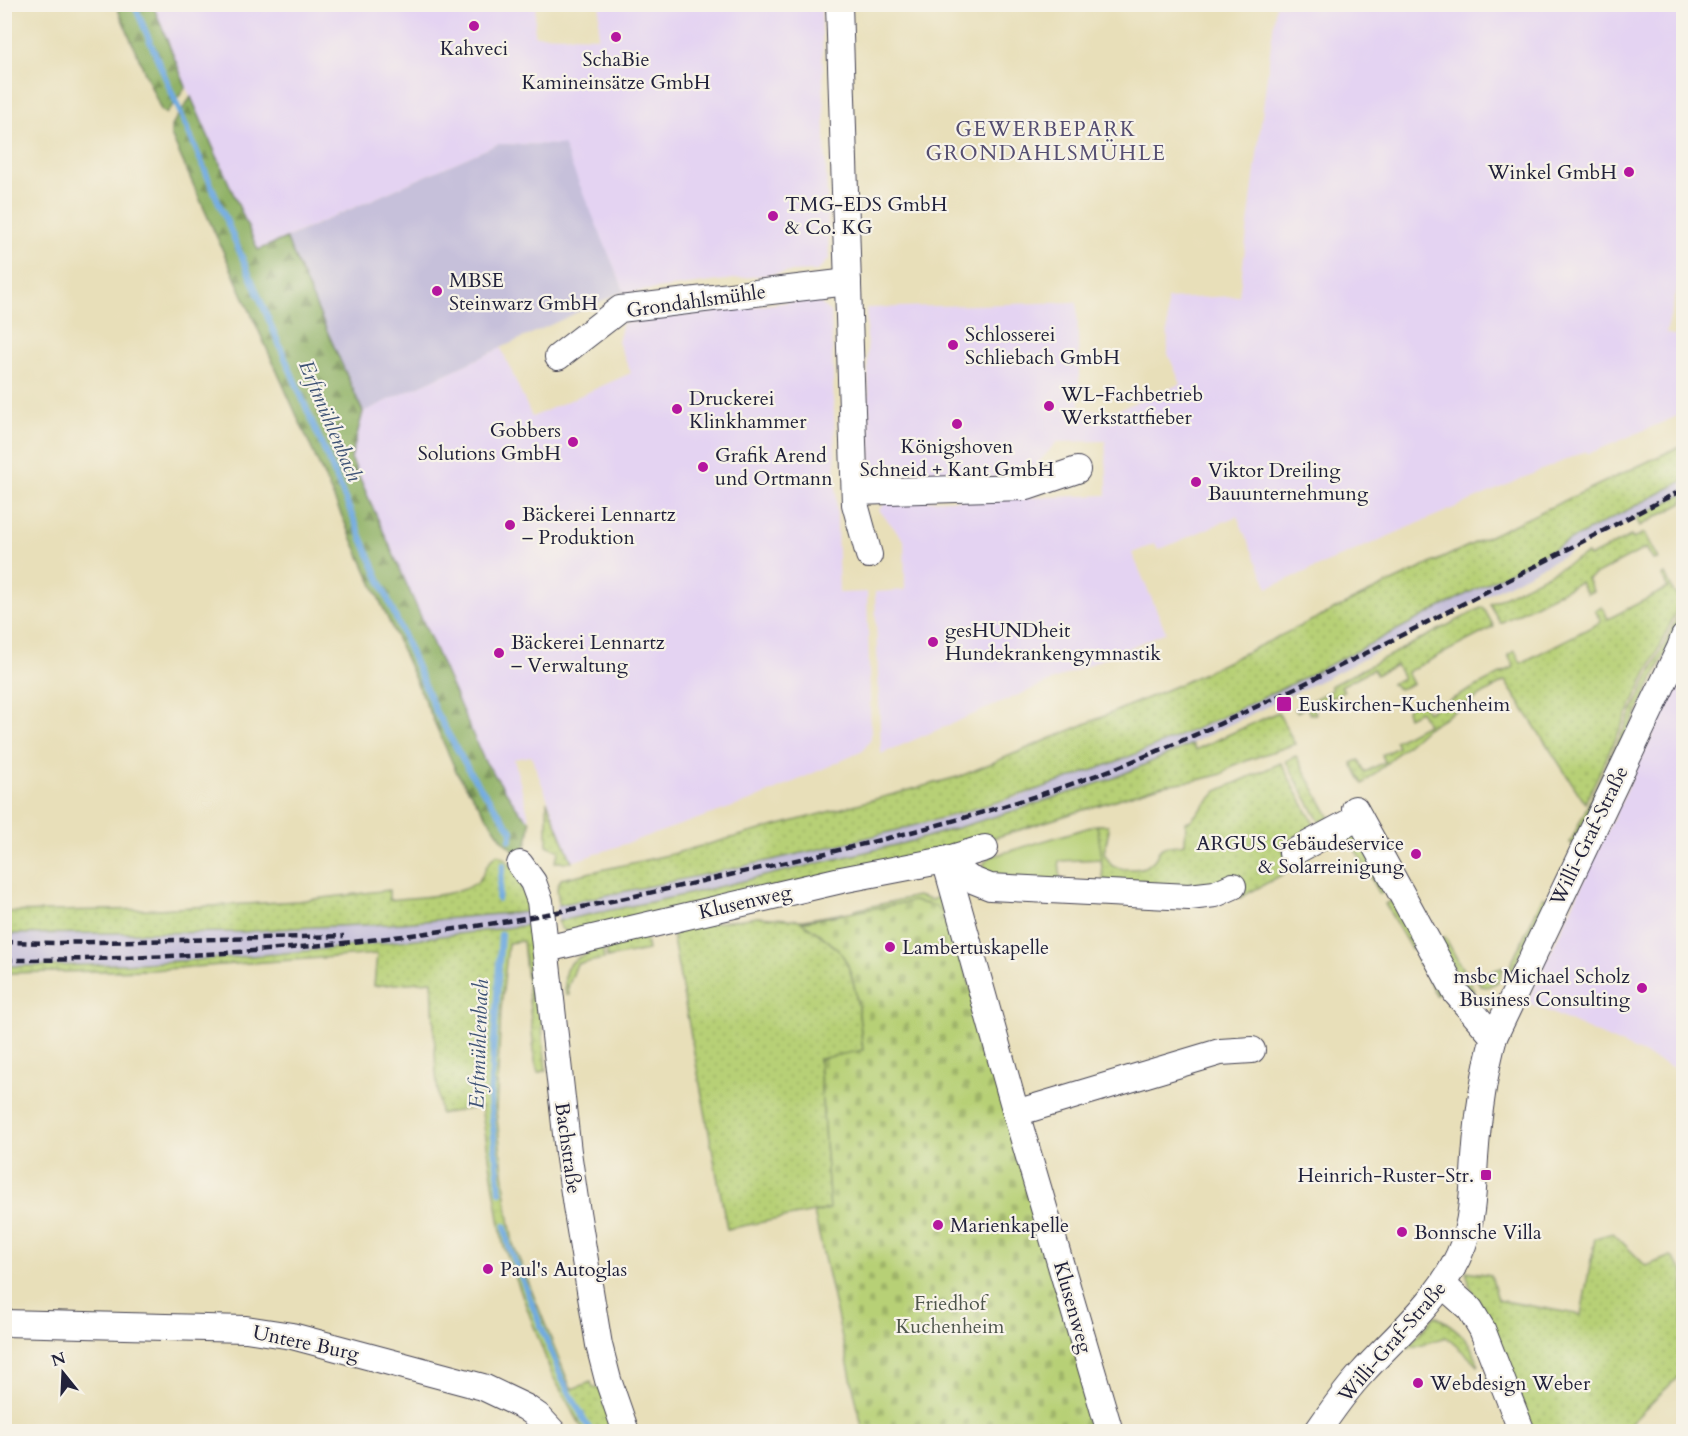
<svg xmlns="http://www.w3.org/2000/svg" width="1688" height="1436" font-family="Cardo,serif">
<defs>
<pattern id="grass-dots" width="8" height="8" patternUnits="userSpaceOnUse" patternTransform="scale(1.5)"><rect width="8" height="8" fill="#b7d076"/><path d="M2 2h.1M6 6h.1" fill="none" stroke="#9db267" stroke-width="1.8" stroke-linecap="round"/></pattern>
<pattern id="forest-firs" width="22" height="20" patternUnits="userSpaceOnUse" patternTransform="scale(1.5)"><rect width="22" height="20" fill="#91b267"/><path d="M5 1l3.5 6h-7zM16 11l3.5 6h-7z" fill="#769056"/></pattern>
<pattern id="cemetery-stones" width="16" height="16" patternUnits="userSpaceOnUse" patternTransform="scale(1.5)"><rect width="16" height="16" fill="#b7d076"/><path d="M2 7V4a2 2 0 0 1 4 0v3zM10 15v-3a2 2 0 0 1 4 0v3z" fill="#9db267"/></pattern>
</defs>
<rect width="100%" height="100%" fill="#f7f3e8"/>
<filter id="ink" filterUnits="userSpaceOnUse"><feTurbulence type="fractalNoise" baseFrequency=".0167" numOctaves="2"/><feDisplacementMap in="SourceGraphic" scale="12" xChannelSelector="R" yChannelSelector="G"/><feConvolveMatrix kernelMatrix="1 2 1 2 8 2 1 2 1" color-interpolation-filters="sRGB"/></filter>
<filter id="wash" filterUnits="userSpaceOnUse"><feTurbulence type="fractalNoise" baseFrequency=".008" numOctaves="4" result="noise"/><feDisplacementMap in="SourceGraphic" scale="24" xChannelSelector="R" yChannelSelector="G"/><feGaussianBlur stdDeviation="1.35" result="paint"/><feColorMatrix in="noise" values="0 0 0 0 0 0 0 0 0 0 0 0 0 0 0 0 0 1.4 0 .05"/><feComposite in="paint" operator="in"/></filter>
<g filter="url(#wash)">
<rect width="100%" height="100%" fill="#e8dfb9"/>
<g fill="#e4d3f2">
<path d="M153 5H536L534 35 598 37 600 5H821L829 259 817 271 789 272 625 293 562 145 498 144 258 250 186 87Z"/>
<path d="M1276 5H1683L1684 262 1666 333 1683 338V422L1680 415 1588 454 1586 451 1268 588 1237 516 1158 550 1155 544 1132 553 1166 632 881 754 875 592 905 590 904 540 879 510 886 502 1107 495V477L1105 441 1057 442 1025 477 885 481 871 468 866 308 1077 302 1080 411 1117 410 1181 384 1168 354 1167 299 1239 296Z"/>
<path d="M818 301 831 313 839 593 867 592 871 739 863 751 753 800 572 862 531 756 514 759 530 821 520 812 484 761 351 458 363 412 501 348 532 417 631 373 618 342 623 323 788 302Z"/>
<path d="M1683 670V1072L1527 1002Z"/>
</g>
<g fill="#c6c0da">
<path d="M498 144 563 145 625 293 617 294 363 412 286 238Z"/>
<path d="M1683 481V494L1338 672 1192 743V744L1114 778 1020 809 917 840 684 895 558 921 556 905 764 862 943 819 1024 795 1122 760 1212 723 1372 643Z"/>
<path d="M531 909 533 926 528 925 404 942 289 954 184 962 5 966 4 934 245 932 528 912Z"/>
</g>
<g fill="url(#grass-dots)" stroke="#6c7958" stroke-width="1.5">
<path d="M1683 445V481C1594 528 1504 575 1414 621 1319 671 1223 720 1123 759 941 829 749 865 559 905L557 888 561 879 668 855 961 776 1183 683 1364 595Z"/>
<path d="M1683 494V503L1640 526 1636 518Z"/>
<path d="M1644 533 1658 559 1653 560 1646 548 1587 579 1593 591 1587 594 1580 582 1500 623 1490 604 1587 554 1589 557 1631 536 1633 539Z"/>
<path d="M1665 574 1674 593 1683 597 1585 803 1505 681 1426 728 1363 784 1352 763 1359 760 1365 772 1385 762 1382 755 1398 747 1395 741 1427 724 1420 711 1408 717C1404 707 1412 704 1420 700L1427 712 1514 667 1508 655 1515 651 1521 663 1601 622 1595 610 1602 607 1608 619 1668 588 1662 576Z"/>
<path d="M1483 607 1494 627 1407 672 1413 684 1399 689 1391 684 1403 678 1396 665 1376 675 1373 669 1341 686 1344 691 1313 707 1316 714H1310L1306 707 1297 712 1295 709 1332 690 1330 686Z"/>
<path d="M1679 613 1682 614 1668 648 1574 844 1570 843Z"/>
<path d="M1278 712 1295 744 1234 765 1222 774 1198 780 1163 785 997 837 937 851 569 932C561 931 560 927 558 921L684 895 917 840 1020 809 1114 778 1192 744 1195 750Z"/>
<path d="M1296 756 1330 818 1320 823 1286 761Z"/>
<path d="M1281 763 1315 826 1280 845 1294 868 1240 898 1235 879 1217 886 1104 884 1097 825H1108L1109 830 1104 853 1112 866C1124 870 1145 872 1154 860 1158 856 1157 851 1162 848 1170 843 1178 848 1185 843L1186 822 1191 820 1217 791Z"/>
<path d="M547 801 572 862H555L559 853 558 850 547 845Z"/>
<path d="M1356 834 1387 890 1380 894 1349 838Z"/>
<path d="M498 854 513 866 531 909 528 912C482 914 436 921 389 924 341 926 293 927 245 932L5 934 4 912 157 909 298 901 389 890V900C413 897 456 897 476 883 487 875 483 863 498 854Z"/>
<path d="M944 895 951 921 854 912V910L917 896 931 900Z"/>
<path d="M1543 897 1548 899 1507 981 1504 979Z"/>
<path d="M1392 900 1418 945 1411 949 1385 904Z"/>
<path d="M844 913 802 922C814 931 829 940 839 951 857 970 860 1024 863 1051L819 1059 830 1209 727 1229 671 929 757 917 803 920Z"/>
<path d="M529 925 533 926 546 1070 538 1073 535 1061 523 941 508 943 501 1009 496 1110 507 1206 513 1244 569 1384 572 1389 591 1382 593 1388 600 1386 614 1431H584L552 1375 503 1244 481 1107 440 1114 436 1073 432 981 374 986 377 954 151 970 5 973 4 966C181 967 354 948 529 925Z"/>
<path d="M645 934 648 950 607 958 606 943Z"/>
<path d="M1445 937 1474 990 1471 993 1436 942Z"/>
<path d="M602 944 604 959 577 964 568 987 569 995H566C562 971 564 963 588 953L587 948Z"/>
<path d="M1424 956 1444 992 1436 995 1417 959Z"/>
<path d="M1504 967 1498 982 1487 987 1481 986 1472 971 1484 974Z"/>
<path d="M1613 1233 1646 1266 1671 1256 1683 1271V1372L1623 1431H1533L1480 1303 1470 1287 1466 1271 1491 1275 1498 1300 1581 1315 1595 1238Z"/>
<path d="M1435 1316C1455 1326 1473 1342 1478 1365L1446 1337 1406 1349Z"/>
</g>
<g fill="url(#forest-firs)" stroke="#5a6a51" stroke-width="1.5">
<path d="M116 5H153L186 87 166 114 161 110Z"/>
<path d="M191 97 258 250 286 238 363 412 351 458 484 760 520 812 530 821C529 835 528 845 520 856L504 842 457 773 171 135V126Z"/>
</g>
<path fill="url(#cemetery-stones)" stroke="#6c7958" stroke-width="1.5" d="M913 901 935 906 951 921 1101 1431H863L814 1213 830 1209 819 1059 863 1050C860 1024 857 970 839 951 829 940 814 930 801 922Z"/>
<path fill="#b7d076" stroke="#6c7958" stroke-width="1.5" d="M1097 825 1102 859 1059 861 1061 882 985 874 984 863 990 857Z"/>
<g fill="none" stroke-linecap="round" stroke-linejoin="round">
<g stroke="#70aae0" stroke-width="6">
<path d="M134 4 436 712 471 774 512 831 510 840"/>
<path d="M498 899 503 865"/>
<path d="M500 1192 490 1099 501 934"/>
<path d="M505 1226 508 1244 562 1379 591 1432"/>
</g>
</g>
</g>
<g filter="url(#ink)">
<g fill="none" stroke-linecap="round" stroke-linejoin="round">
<g stroke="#403e4e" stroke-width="28">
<g id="minor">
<path d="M839 4 855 504 869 555"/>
<path d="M558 357 620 309 848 282"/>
<path d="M855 492 1027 487 1077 470"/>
<path d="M1355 809 1456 993 1494 1037"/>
<path d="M1292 853 1359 817"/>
<path d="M945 860 1016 1113 1110 1432"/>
<path d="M945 860 970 879 990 887 1189 897 1215 894 1233 886"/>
<path d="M520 864 533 882 540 901 568 1152 576 1206 599 1345 608 1380 626 1432"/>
<path d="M546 949 841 880 945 860 985 848"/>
<path d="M1016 1113 1220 1052 1252 1050"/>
<path d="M1443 1285 1470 1309 1482 1329 1522 1432"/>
<path d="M4 1323 246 1329 292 1336 483 1387 525 1407 538 1416 553 1432"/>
<path d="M1317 1432C1331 1412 1345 1391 1362 1373 1398 1333 1444 1297 1463 1245 1473 1217 1473 1187 1475 1158 1478 1116 1483 1077 1494 1037L1680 648 1684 637"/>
</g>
</g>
<use href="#minor" stroke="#fff" stroke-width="26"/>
<g stroke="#22223b" stroke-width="4.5" stroke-dasharray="9 4.5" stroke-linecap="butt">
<path d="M4 942 56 943 344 936"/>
<path d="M4 960C173 960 342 948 508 921 590 907 671 888 752 870 876 842 999 813 1118 767 1190 739 1259 706 1328 672 1448 613 1565 550 1684 489"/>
</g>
</g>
</g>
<g fill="#b5179e" stroke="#f7f3e8" stroke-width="2">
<circle cx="474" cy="26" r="6"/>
<circle cx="616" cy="37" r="6"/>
<circle cx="1629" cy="172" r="6"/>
<circle cx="773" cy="216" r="6"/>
<circle cx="437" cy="291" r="6"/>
<circle cx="953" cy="345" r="6"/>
<circle cx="1049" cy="406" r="6"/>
<circle cx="677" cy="409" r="6"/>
<circle cx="957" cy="424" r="6"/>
<circle cx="573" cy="442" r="6"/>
<circle cx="703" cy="467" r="6"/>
<circle cx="1196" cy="482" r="6"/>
<circle cx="510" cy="525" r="6"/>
<circle cx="933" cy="642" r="6"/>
<circle cx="499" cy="653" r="6"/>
<rect x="1276" y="696" width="16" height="16" rx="3"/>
<circle cx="1416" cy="854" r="6"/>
<circle cx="890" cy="947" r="6"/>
<circle cx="1642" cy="988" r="6"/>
<rect x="1480" y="1169" width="12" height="12" rx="3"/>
<circle cx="938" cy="1225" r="6"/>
<circle cx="1402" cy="1232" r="6"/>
<circle cx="488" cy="1269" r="6"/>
<circle cx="1418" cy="1383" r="6"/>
</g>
<g text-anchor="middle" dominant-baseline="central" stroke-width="4.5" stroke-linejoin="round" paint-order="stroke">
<g font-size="20" fill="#22223b" stroke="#f7f3e8" text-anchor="start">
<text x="474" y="48" text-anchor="middle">Kahveci</text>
<text x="616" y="59" text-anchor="middle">SchaBie<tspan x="616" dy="23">Kamineinsätze GmbH</tspan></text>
<text x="1617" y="172" text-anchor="end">Winkel GmbH</text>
<text x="785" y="204">TMG-EDS GmbH<tspan x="785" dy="23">&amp; Co. KG</tspan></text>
<text x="449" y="280">MBSE<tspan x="449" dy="23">Steinwarz GmbH</tspan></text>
<text x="965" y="334">Schlosserei<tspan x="965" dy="23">Schliebach GmbH</tspan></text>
<text x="1061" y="394">WL-Fachbetrieb<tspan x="1061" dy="23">Werkstattfieber</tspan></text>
<text x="689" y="398">Druckerei<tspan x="689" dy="23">Klinkhammer</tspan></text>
<text x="561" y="430" text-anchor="end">Gobbers<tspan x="561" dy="23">Solutions GmbH</tspan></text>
<text x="957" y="446" text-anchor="middle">Königshoven<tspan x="957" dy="23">Schneid + Kant GmbH</tspan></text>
<text x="715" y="455">Grafik Arend<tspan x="715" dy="23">und Ortmann</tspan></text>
<text x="1208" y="470">Viktor Dreiling<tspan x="1208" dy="23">Bauunternehmung</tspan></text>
<text x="522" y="514">Bäckerei Lennartz<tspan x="522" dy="23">– Produktion</tspan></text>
<text x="945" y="630">gesHUNDheit<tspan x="945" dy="23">Hundekrankengymnastik</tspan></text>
<text x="511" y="642">Bäckerei Lennartz<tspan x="511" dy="23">– Verwaltung</tspan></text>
<text x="1298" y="704">Euskirchen-Kuchenheim</text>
<text x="1404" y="843" text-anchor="end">ARGUS Gebäudeservice<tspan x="1404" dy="23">&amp; Solarreinigung</tspan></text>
<text x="902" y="947">Lambertuskapelle</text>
<text x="1630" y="976" text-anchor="end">msbc Michael Scholz<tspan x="1630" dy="23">Business Consulting</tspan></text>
<text x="1474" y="1175" text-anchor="end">Heinrich-Ruster-Str.</text>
<text x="950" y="1225">Marienkapelle</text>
<text x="1414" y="1232">Bonnsche Villa</text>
<text x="500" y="1269">Paul's Autoglas</text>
<text x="1430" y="1383">Webdesign Weber</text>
</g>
<g font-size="20" fill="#22223b" stroke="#f7f3e8">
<text transform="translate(696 301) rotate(-8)">Grondahlsmühle</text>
<text transform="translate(1589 836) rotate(-64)">Willi-Graf-Straße</text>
<text transform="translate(745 902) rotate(-13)">Klusenweg</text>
<text transform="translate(568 1148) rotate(82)">Bachstraße</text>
<text transform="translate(1073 1307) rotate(74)">Klusenweg</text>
<text transform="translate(1392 1342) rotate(-49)">Willi-Graf-Straße</text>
<text transform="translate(306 1343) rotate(12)">Untere Burg</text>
</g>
<g font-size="20" fill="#4f564d" stroke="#f7f3e8">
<text x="950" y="1303">Friedhof<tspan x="950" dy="23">Kuchenheim</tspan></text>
</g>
<g font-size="21" letter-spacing="1.5" fill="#554e71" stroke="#f7f3e8">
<text x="1046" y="129">GEWERBEPARK<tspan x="1046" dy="24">GRONDAHLSMÜHLE</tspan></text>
</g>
<g font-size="21" font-style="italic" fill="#3d5275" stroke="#f7f3e8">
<text transform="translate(330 421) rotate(67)">Erftmühlenbach</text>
<text transform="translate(479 1044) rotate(-88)">Erftmühlenbach</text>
</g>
</g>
<rect width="1688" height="1436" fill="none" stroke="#f7f3e8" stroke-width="24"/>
<g transform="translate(63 1373) rotate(342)" stroke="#f7f3e8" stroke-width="4.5" paint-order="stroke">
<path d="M0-4.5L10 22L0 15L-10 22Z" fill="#22223b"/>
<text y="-9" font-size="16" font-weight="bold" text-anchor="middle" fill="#22223b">N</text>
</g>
</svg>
